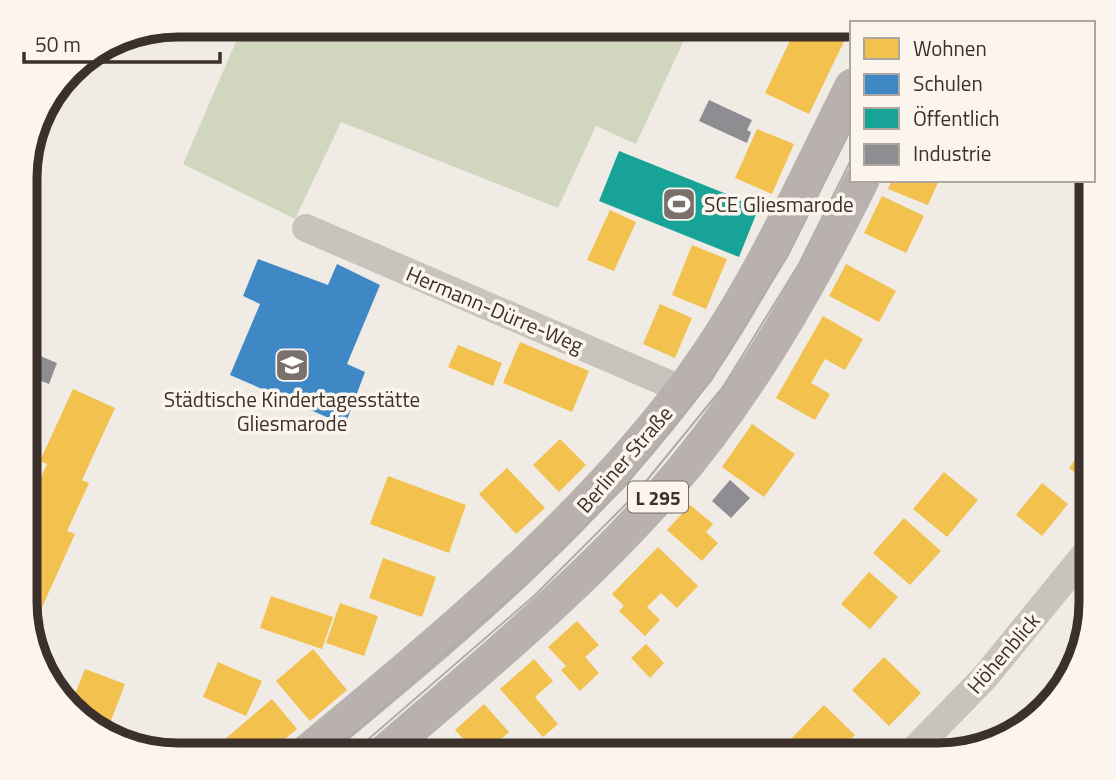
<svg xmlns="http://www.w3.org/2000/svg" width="1116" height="780" font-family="'Titillium Web',sans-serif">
<rect width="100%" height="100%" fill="#f0ebe5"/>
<path fill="#d1d6bf" d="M690 27 636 144 596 126 558 208 341 122 295 219 183 164 238 37 231 34 232 32Z"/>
<g fill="#f2c14e">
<path d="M797 26H838L849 31 809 114 765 93Z"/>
<path d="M757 129 794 144 772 194 735 178Z"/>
<path d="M892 180H939L928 205 888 189Z"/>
<path d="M882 196 924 216 906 253 864 233Z"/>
<path d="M610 210 636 222 614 271 587 260Z"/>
<path d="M692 245 727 259 706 309 672 295Z"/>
<path d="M846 264 896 291 879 322 829 296Z"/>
<path d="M660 304 692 318 675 358 643 344Z"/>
<path d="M823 316 863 339 845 370 825 359 811 383 830 394 815 420 776 398Z"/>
<path d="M520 342 589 371 572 412 503 383Z"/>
<path d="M458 345 502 363 493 386 448 367Z"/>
<path d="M73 389 115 408 82 480 89 483 67 531 75 534 30 634 26 622V530L32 515 26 511 47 464 40 461Z"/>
<path d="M752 424 795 454 764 497 722 467Z"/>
<path d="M1091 438V485L1069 468Z"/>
<path d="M560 439 586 465 559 492 533 465Z"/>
<path d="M507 468 545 508 516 534 479 494Z"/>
<path d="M944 472 978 500 947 537 913 509Z"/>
<path d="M388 476 466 505 449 553 370 524Z"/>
<path d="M1042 483 1068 504 1042 536 1016 515Z"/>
<path d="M690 505 713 524 706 532 718 543 702 561 667 530Z"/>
<path d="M904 518 941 551 910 585 873 553Z"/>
<path d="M658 547 698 586 677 608 661 593 647 607 660 620 645 636 619 611 624 606 612 594Z"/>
<path d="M383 558 436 577 422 617 369 598Z"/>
<path d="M869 572 898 597 870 629 841 604Z"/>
<path d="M271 596 333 617 322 649 260 628Z"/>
<path d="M340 603 378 616 364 656 326 643Z"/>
<path d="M577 621 599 645 585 657 599 673 580 691 561 670 566 666 548 647Z"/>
<path d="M646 644 664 663 650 678 631 658Z"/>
<path d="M313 649 347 690 310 721 276 681Z"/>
<path d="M884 657 921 693 889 726 852 690Z"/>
<path d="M534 659 553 681 535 697 558 724 543 737 500 689Z"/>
<path d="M218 662 262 681 246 716 203 697Z"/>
<path d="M85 669 125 684 110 723 70 707Z"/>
<path d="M272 699 297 729 265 755H226L218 745Z"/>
<path d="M484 704 509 732 482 755H478L455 730Z"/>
<path d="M824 705 855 735 835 755H798L786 744Z"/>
</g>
<g fill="#3f88c5">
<path d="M258 259 328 285 337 264 380 285 347 364 365 372 345 425 230 375 260 304 243 296Z"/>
<path d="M26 280 33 283 26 300Z"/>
</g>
<path fill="#17a398" d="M619 151 759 207 739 257 599 201Z"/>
<g fill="#8d8d92">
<path d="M709 100 752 120 747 130 751 132 747 143 699 121Z"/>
<path d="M26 350 57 363 49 384 26 375Z"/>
<path d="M730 480 750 498 731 518 712 501Z"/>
</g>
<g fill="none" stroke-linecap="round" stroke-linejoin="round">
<g stroke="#c9c3be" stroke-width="28">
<path d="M306 228 683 390"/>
<path d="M909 755 985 677 1091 547"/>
</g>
<g stroke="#b8b1ad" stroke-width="35">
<path d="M303 755C437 644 575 531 681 392 752 299 800 190 852 86"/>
<path d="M381 755C479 670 581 586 667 488 747 396 808 289 862 180"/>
</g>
<g stroke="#b1aca8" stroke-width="2">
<path d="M329 755 524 586 624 487 712 379 787 257 852 127"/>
<path d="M350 755 534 596 634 496 723 387 799 264 852 158"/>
</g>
</g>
<defs>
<g id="stadium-square" transform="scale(1.75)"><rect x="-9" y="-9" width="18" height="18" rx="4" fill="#7a716c" stroke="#fbf5ee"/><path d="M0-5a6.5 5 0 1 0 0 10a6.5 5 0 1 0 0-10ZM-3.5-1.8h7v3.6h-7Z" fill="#fff"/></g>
<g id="school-square" transform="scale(1.75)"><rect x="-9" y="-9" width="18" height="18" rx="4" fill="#7a716c" stroke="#fbf5ee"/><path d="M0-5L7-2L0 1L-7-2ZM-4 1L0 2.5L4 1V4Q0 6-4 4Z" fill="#fff"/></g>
</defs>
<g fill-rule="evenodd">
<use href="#stadium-square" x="679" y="204"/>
<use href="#school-square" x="292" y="365"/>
</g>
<g text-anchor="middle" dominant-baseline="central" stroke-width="7" stroke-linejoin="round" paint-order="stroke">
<rect fill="#fbf5ee" stroke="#756b66" stroke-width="2" x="628" y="481.5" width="60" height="31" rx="5"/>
<g font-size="19" font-weight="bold" fill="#3b302b">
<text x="658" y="497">L 295</text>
</g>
<g font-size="21" fill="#3b302b" stroke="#fbf5ee" text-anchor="start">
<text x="704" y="204">SCE Gliesmarode</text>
<text x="292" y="399" text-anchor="middle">Städtische Kindertagesstätte<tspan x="292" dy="24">Gliesmarode</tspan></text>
</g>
<g font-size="21" fill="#3b302b" stroke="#fbf5ee">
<text transform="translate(495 309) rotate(23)">Hermann-Dürre-Weg</text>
<text transform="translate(624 459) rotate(-49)">Berliner Straße</text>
<text transform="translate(1003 653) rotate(-49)">Höhenblick</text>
</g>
</g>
<path d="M0 0H1116V780H0ZM178 37H938A141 141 0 0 1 1079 178V602A141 141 0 0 1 938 743H178A141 141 0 0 1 37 602V178A141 141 0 0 1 178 37Z" fill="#fbf5ee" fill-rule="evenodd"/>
<path fill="none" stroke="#3b302b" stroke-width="9" d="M178 37H938A141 141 0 0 1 1079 178V602A141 141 0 0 1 938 743H178A141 141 0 0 1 37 602V178A141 141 0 0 1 178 37Z"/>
<rect x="850" y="21" width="245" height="161" fill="#fbf5ee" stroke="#aea6a0" stroke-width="2"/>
<rect x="864" y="38" width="35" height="21" fill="#f2c14e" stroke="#aea6a0" stroke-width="2"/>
<text x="913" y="56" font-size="21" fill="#3b302b">Wohnen</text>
<rect x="864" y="74" width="35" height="21" fill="#3f88c5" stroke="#aea6a0" stroke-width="2"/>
<text x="913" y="91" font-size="21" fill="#3b302b">Schulen</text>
<rect x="864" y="108" width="35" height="21" fill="#17a398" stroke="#aea6a0" stroke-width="2"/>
<text x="913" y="126" font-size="21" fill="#3b302b">Öffentlich</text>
<rect x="864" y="144" width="35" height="21" fill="#8d8d92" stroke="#aea6a0" stroke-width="2"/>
<text x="913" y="161" font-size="21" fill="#3b302b">Industrie</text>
<path d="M24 52v10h196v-10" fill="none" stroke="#3b302b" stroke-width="3.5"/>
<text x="35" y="52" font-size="21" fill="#3b302b" stroke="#fbf5ee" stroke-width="5" paint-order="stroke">50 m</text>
</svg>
